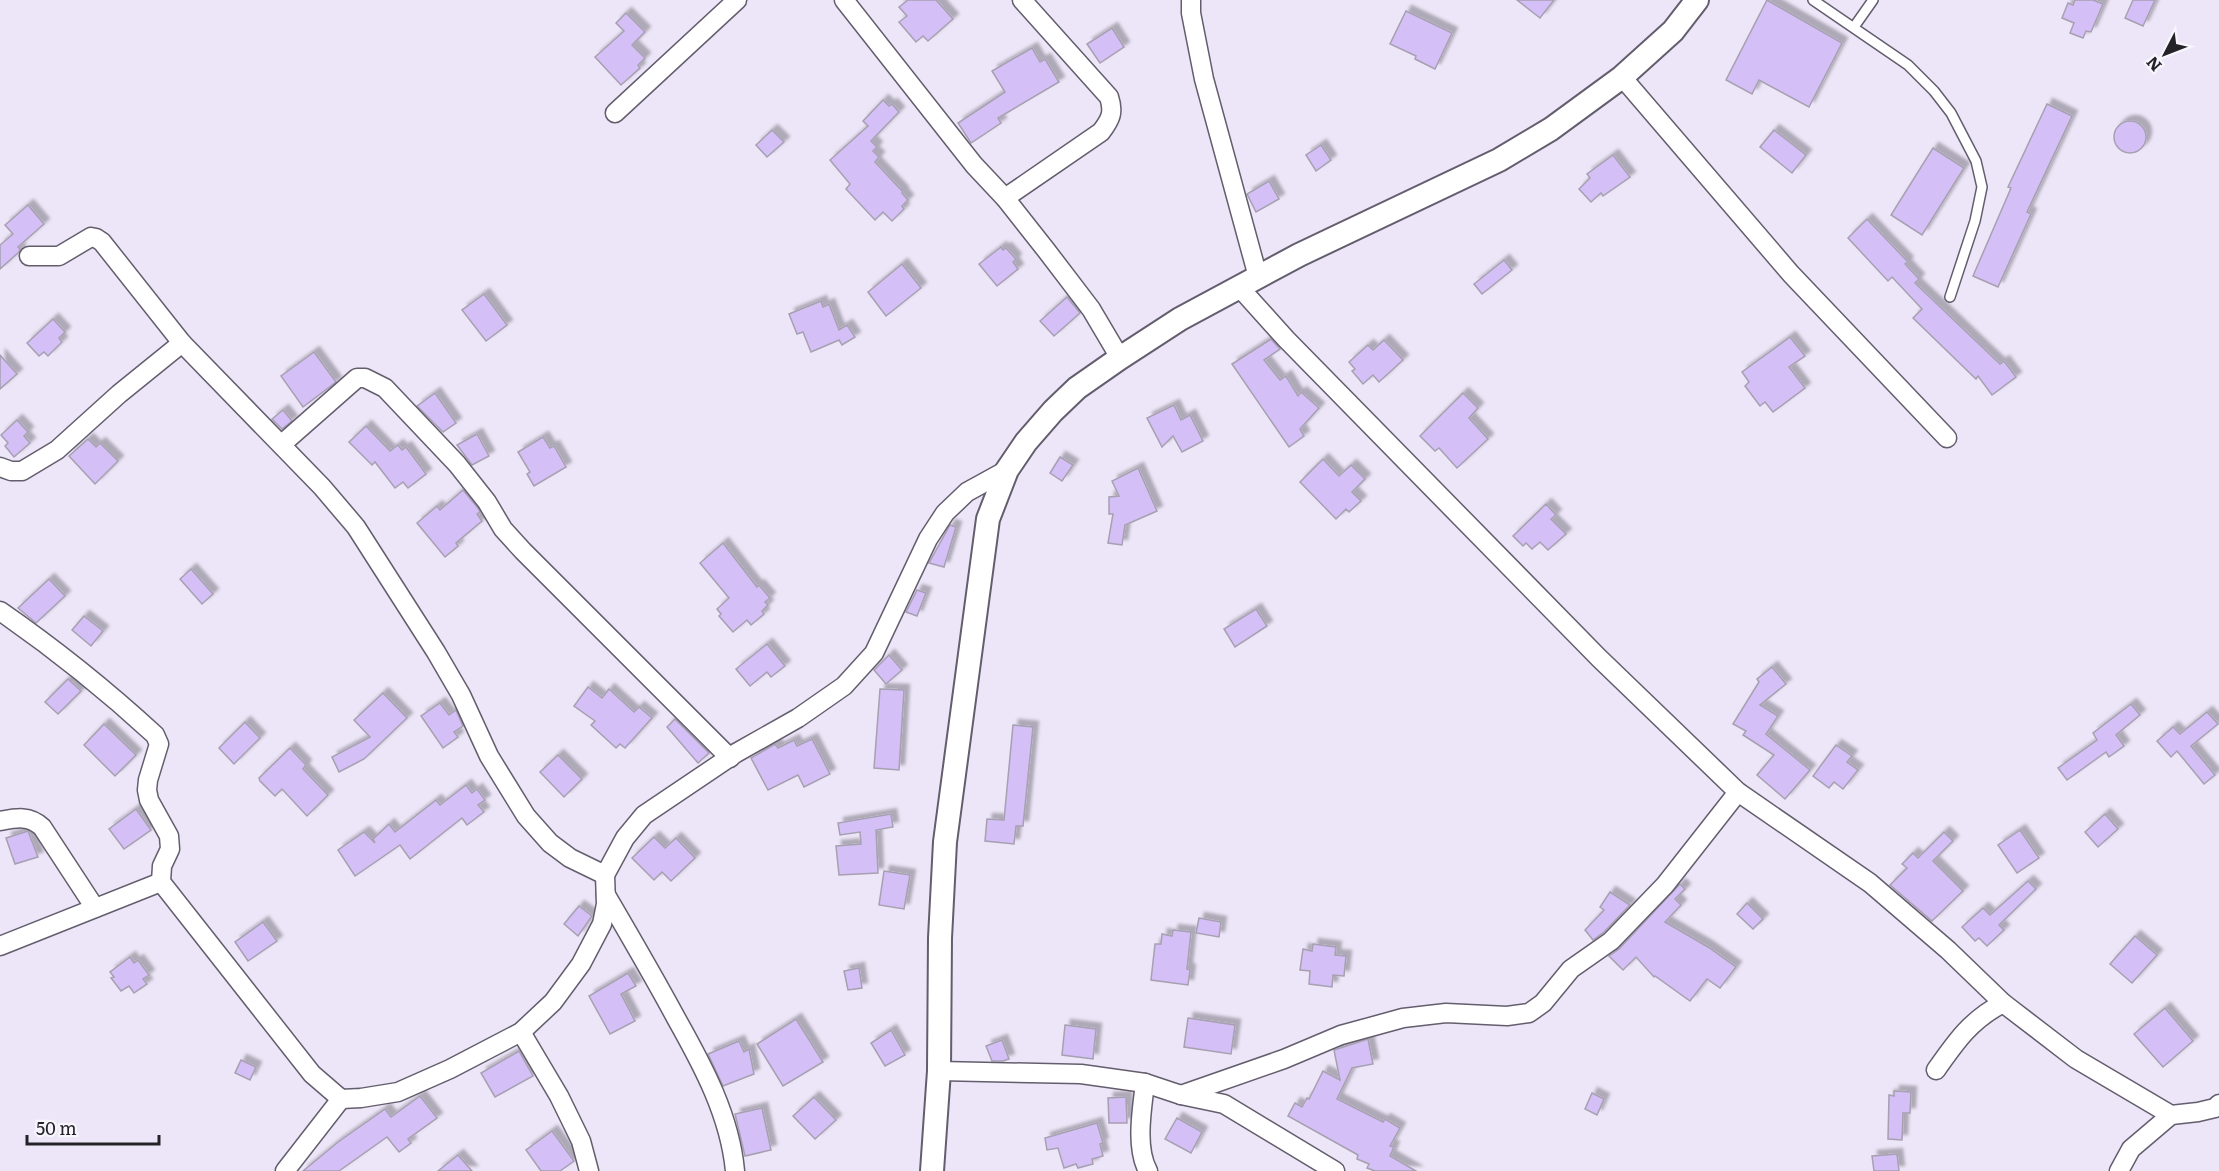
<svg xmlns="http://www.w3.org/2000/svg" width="2219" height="1171" font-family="Literata,serif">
<defs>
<filter id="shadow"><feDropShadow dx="5.5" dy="-5.5" stdDeviation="1.5" flood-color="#0004"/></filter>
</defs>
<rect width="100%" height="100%" fill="#ede6f8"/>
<g fill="#d4bff6" stroke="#a6a0b1" stroke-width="1.5" filter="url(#shadow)">
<path d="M908 0H936L953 19 928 41 923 36 916 42 899 22 907 16 899 7Z"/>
<path d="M1517 0H1554L1540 18Z"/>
<path d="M1767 0 1842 43 1809 107 1759 80 1752 94 1726 80Z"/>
<path d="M2075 0H2093L2103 4 2091 32 2086 31 2083 38 2070 33 2074 23 2062 18 2068 3 2073 5Z"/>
<path d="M2133 0H2155L2143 26 2125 18Z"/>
<path d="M1406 11 1452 33 1435 69 1415 59 1416 56 1390 44Z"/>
<path d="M626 13 645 32 632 45 645 58 638 65 640 68 621 85 595 57 624 31 616 23Z"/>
<path d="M1112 28 1124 47 1100 63 1087 44Z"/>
<path d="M1032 48 1040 62 1045 59 1059 82 998 118 1001 123 971 143 958 123 1005 92 992 71Z"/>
<path d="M883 100 889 106 892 104 899 112 871 141 877 147 873 151 879 157 875 162 903 192 902 193 908 200 902 206 904 209 892 221 883 212 875 220 846 189 850 184 830 160 868 126 863 121Z"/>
<path d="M2047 104 2072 116 2027 212 2031 214 1998 287 1973 276 2011 188 2008 187Z"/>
<circle cx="2130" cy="137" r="16"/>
<path d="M772 130 784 142 767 157 756 145Z"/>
<path d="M1774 130 1806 155 1792 173 1760 147Z"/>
<path d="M1321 145 1331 160 1316 171 1306 155Z"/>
<path d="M1933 148 1964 168 1922 235 1891 215Z"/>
<path d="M1613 155 1630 177 1603 196 1601 193 1591 202 1579 189 1590 178 1587 174Z"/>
<path d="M1269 181 1279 199 1256 212 1247 194Z"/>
<path d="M28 205 44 224 18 247 20 249 19 252 0 269V245L13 234 5 225Z"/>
<path d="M1867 219 1908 262 1905 264 1919 279 1915 283 2000 364 2004 361 2016 377 1992 395 1978 376 1976 379 1913 318 1922 309 1892 277 1888 281 1848 238Z"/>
<path d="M1001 247 1003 250 1006 248 1016 259 1013 262 1018 269 997 286 979 264Z"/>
<path d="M1504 260 1512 270 1482 294 1474 284Z"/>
<path d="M902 264 921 288 886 316 868 292Z"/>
<path d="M484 294 507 325 486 341 462 310Z"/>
<path d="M1067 297 1080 313 1054 336 1040 321Z"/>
<path d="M821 301 823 307 829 304 839 330 847 325 855 337 842 345 839 340 811 352 803 332 797 334 789 314Z"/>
<path d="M53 319 65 332 59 338 62 342 48 356 44 352 39 356 27 343Z"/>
<path d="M1790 337 1805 356 1789 367 1805 388 1773 412 1765 402 1760 406 1745 386 1749 382 1742 372Z"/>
<path d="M1271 339 1280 349 1264 360 1280 380 1286 376 1298 396 1301 392 1319 408 1300 429 1304 436 1289 447 1232 364Z"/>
<path d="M1384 340 1403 360 1379 382 1373 375 1363 384 1352 371 1355 369 1349 362 1368 345 1373 350Z"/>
<path d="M314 352 336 382 303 407 281 376Z"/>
<path d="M0 355 17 374 0 389Z"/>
<path d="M435 393 456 423 443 432 417 406Z"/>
<path d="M1463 393 1478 408 1469 418 1488 439 1457 468 1439 448 1435 451 1420 436Z"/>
<path d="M1174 405 1181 420 1190 415 1203 441 1182 452 1173 436 1162 447 1147 418Z"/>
<path d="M283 410 292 421 282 429 272 419Z"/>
<path d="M17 420 28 432 24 436 30 443 14 457 5 446 8 443 1 435Z"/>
<path d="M366 426 390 451 398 445 402 450 406 447 426 474 408 488 403 482 395 488 375 462 372 465 349 442Z"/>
<path d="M477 434 489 456 472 465 457 445Z"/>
<path d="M543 437 550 448 554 446 566 467 534 486 527 474 530 472 518 452Z"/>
<path d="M88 439 96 447 100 443 118 461 95 484 69 456Z"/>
<path d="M1060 457 1073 465 1062 481 1050 473Z"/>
<path d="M1323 459 1339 476 1351 465 1365 479 1352 492 1361 501 1349 512 1346 509 1336 519 1300 482Z"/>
<path d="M1138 468 1157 511 1125 525 1122 545 1108 543 1113 514H1109V497L1119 496 1112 481Z"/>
<path d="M463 490 478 508 480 512 477 514 482 521 456 543 458 546 445 557 417 523 437 506 440 510Z"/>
<path d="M1546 504 1556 515 1551 519 1566 534 1548 550 1540 542 1532 549 1526 543 1523 546 1513 536Z"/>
<path d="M950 525 956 527 944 567 929 563Z"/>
<path d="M723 543 757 587 759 585 770 598 765 602 768 605 762 611 764 614 751 625 747 620 733 632 719 616 721 614 717 609 729 598 700 563Z"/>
<path d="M191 569 213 594 202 604 180 579Z"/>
<path d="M49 579 65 596 36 623 18 608Z"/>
<path d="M917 590 926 593 917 616 906 612Z"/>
<path d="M1256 609 1267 626 1235 647 1224 629Z"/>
<path d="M84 616 103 631 91 646 72 630Z"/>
<path d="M767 644 785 666 771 677 767 672 750 686 736 669Z"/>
<path d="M889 655 902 670 886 684 874 670Z"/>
<path d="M1772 667 1786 684 1760 705 1778 716 1766 734 1810 770 1785 799 1757 775 1774 755 1743 735 1746 731 1733 724 1759 682 1757 679Z"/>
<path d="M68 679 81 691 58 714 45 702Z"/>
<path d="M588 687 602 698 609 689 634 712 639 707 652 718 625 748 620 744 616 748 591 725 595 721 574 706Z"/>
<path d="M880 689 904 690 899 770 874 768Z"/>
<path d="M383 693 407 718 364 759 339 772 332 757 370 737 354 720Z"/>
<path d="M440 703 449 715 456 710 463 726 454 732 458 737 443 748 421 716Z"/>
<path d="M2131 704 2140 715 2116 735 2124 746 2109 757 2106 752 2067 780 2058 768 2097 740 2093 733Z"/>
<path d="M2207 712 2218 724 2191 746 2215 775 2204 784 2177 751 2171 757 2157 741 2173 727 2180 734Z"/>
<path d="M675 719 709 753 698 763 667 727Z"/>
<path d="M245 722 260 738 234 764 219 748Z"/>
<path d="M104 724 136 755 115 776 84 745Z"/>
<path d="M1013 725 1033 727 1023 826H1016L1014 844 985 841 987 819 1004 820Z"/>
<path d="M812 739 830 774 804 787 798 775 768 790 751 758 775 744 778 748 794 740 797 746Z"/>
<path d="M1836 745 1852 756 1847 762 1858 770 1843 789 1834 782 1829 788 1813 776Z"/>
<path d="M290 748 306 765 303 769 328 795 307 816 282 789 275 796 260 781 259 778Z"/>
<path d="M558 755 582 779 564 797 540 772Z"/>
<path d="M466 785 472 793 477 789 485 800 478 805 484 812 467 825 462 818 410 859 400 845 355 876 338 850 364 832 375 843 373 839 389 824 395 832 436 800 440 805Z"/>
<path d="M136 809 151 830 124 849 109 829Z"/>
<path d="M891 814 893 827 876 830 878 873 839 875 836 846 861 844 860 832 840 835 838 823Z"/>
<path d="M2105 814 2118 829 2098 847 2085 832Z"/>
<path d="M2020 830 2039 858 2017 873 1998 845Z"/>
<path d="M28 831 38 857 15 864 6 838Z"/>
<path d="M1944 832 1953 841 1933 861 1963 891 1932 921 1890 885 1907 868 1902 864 1913 853 1918 858Z"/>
<path d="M654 837 665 848 676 838 695 858 671 881 662 872 654 880 632 858Z"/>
<path d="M884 871 910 875 904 909 879 905Z"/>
<path d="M2028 881 2036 889 1999 925 2004 930 1987 946 1979 938 1975 941 1962 927 1983 908 1990 915Z"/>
<path d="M1680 884 1685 889 1675 899 1681 905 1665 922 1708 947 1736 967 1720 988 1707 979 1690 1001 1655 976 1654 977 1636 957 1623 970 1609 956 1619 949Z"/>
<path d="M1610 892 1630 905 1604 932 1593 940 1585 930 1604 910 1600 907Z"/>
<path d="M1747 903 1763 919 1753 929 1737 914Z"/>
<path d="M579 906 592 916 578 936 564 924Z"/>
<path d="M1199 918 1221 922 1219 937 1196 933Z"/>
<path d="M263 922 277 941 248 961 235 942Z"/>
<path d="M1173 930 1191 932 1187 969 1190 970 1188 985 1151 980 1155 944H1161L1162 934 1172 936Z"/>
<path d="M2135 936 2157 955 2132 983 2110 964Z"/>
<path d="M1313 944 1336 947 1335 955 1346 956 1344 976 1333 975 1332 987 1309 984 1310 971 1300 970 1303 949 1312 951Z"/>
<path d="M130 957 134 963 138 960 149 975 143 979 147 984 134 993 129 986 121 991 111 978 114 977 110 972Z"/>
<path d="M859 968 862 988 848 990 844 971Z"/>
<path d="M628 973 636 986 621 994 635 1021 610 1034 589 996Z"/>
<path d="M2165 1008 2193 1041 2163 1067 2134 1034Z"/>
<path d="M1188 1018 1235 1025 1231 1054 1184 1047Z"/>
<path d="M796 1019 823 1062 783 1086 757 1044Z"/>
<path d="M1065 1025 1096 1029 1093 1059 1062 1055Z"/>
<path d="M891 1030 905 1055 885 1066 871 1043Z"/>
<path d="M1368 1039 1373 1064 1352 1068 1337 1099 1383 1122 1385 1119 1400 1128 1390 1146 1394 1147 1390 1156 1416 1171H1375L1367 1168 1369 1164 1357 1159 1358 1155 1288 1116 1295 1103 1302 1107 1307 1098 1309 1099 1323 1071 1340 1080 1334 1050Z"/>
<path d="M1002 1040 1009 1059 1003 1061H992L986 1046Z"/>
<path d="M739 1041 744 1052 749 1049 754 1074 723 1086 708 1054Z"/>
<path d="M519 1051 533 1076 495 1097 481 1073Z"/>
<path d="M241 1060 256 1067 250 1080 235 1073Z"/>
<path d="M1894 1091 1911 1092 1910 1113H1903L1902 1140 1888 1139 1889 1095 1894 1096Z"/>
<path d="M1592 1093 1604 1099 1597 1115 1585 1109Z"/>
<path d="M420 1096 437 1118 408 1139 411 1143 399 1152 387 1137 339 1171H303L338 1142 385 1109 391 1117Z"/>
<path d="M814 1097 836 1120 815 1139 793 1116Z"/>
<path d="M1126 1097 1127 1123H1109L1108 1098Z"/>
<path d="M762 1108 771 1150 745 1156 735 1114Z"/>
<path d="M1177 1118 1202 1132 1191 1153 1165 1139Z"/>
<path d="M1097 1123 1103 1143 1100 1144 1103 1156 1092 1159 1093 1164 1078 1168 1076 1164 1064 1168 1058 1148 1047 1150 1045 1138Z"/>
<path d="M552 1131 574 1161 560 1171H541L526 1150Z"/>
<path d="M1897 1154 1899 1171H1874L1872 1156Z"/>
<path d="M458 1155 472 1171H438Z"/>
</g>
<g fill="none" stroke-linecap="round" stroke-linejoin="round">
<g stroke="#635d6d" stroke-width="12">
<g id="service">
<path d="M1813 0 1908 65 1934 91 1951 113 1976 161 1982 187 1975 221 1950 297"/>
<path d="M1854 27 1873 0"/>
</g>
</g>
<g stroke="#635d6d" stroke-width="21">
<g id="minor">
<path d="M844 0 974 165 1005 198 1046 250 1091 309 1120 358"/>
<path d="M1191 0V13L1204 79 1258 277"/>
<path d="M1622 77 1791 274 1947 438"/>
<path d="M615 113 737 0"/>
<path d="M1005 198 1101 132C1111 119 1114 112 1109 97L1022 0"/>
<path d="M29 256H59L91 237 96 238 102 242 182 343 322 487 356 527 436 652 461 695 489 756 526 816 550 843 570 858 605 875"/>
<path d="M1240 288 1286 339 1599 658 1738 792 1870 883 1948 950 2003 1003 2076 1059 2171 1115 2198 1112 2215 1108 2219 1104"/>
<path d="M282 444 357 378H365L385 388 457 464 487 502 503 529 523 551 730 758"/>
<path d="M0 467 11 471H22L57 450 119 394 182 343"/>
<path d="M0 611C55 649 106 690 155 735L159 744 148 780 147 790 149 800 169 836 170 849 162 866 161 882 312 1074 341 1099 361 1098 398 1092 450 1069 521 1032 553 1002 581 964 602 924 606 904 605 875 625 838 644 815 736 753 798 718 844 686 874 653 928 539 945 513 967 492 1007 470"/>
<path d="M0 821C16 818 29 815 42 827L95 908"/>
<path d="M606 895C630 936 654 977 676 1018 703 1066 730 1116 735 1171"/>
<path d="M0 946 161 882"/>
<path d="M521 1032 559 1096 581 1141 589 1171"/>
<path d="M1936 1070C1957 1040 1971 1020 2003 1003"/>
<path d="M939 1071 1081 1074 1145 1083 1181 1095 1224 1104 1335 1171"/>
<path d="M1145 1083C1142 1109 1135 1147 1148 1171"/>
<path d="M1181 1095 1284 1059 1341 1035 1403 1018 1446 1013 1507 1016 1529 1013 1543 1003 1571 969 1611 941 1665 885 1738 792"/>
<path d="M285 1171 341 1099"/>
<path d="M2119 1171 2131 1149 2171 1115"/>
</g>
</g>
<g stroke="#635d6d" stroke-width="26">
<path id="tertiary" d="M932 1171 939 1071 940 938 945 842 988 519 1007 470 1026 442 1053 411 1077 388 1120 358 1180 319 1299 255 1499 160 1551 129 1622 77 1673 31 1697 0"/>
</g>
<use href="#service" stroke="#fff" stroke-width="9"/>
<use href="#minor" stroke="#fff" stroke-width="18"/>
<use href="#tertiary" stroke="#fff" stroke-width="22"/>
</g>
<g transform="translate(2165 54) rotate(228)" stroke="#f8f5fd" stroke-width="4.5" paint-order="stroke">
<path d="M0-4.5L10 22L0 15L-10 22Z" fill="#242229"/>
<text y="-9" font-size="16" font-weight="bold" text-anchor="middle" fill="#242229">N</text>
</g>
<path d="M27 1135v9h132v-9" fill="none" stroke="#242229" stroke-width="3"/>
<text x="36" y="1135" font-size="18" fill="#242229" stroke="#f8f5fd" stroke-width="4.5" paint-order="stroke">50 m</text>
</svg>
